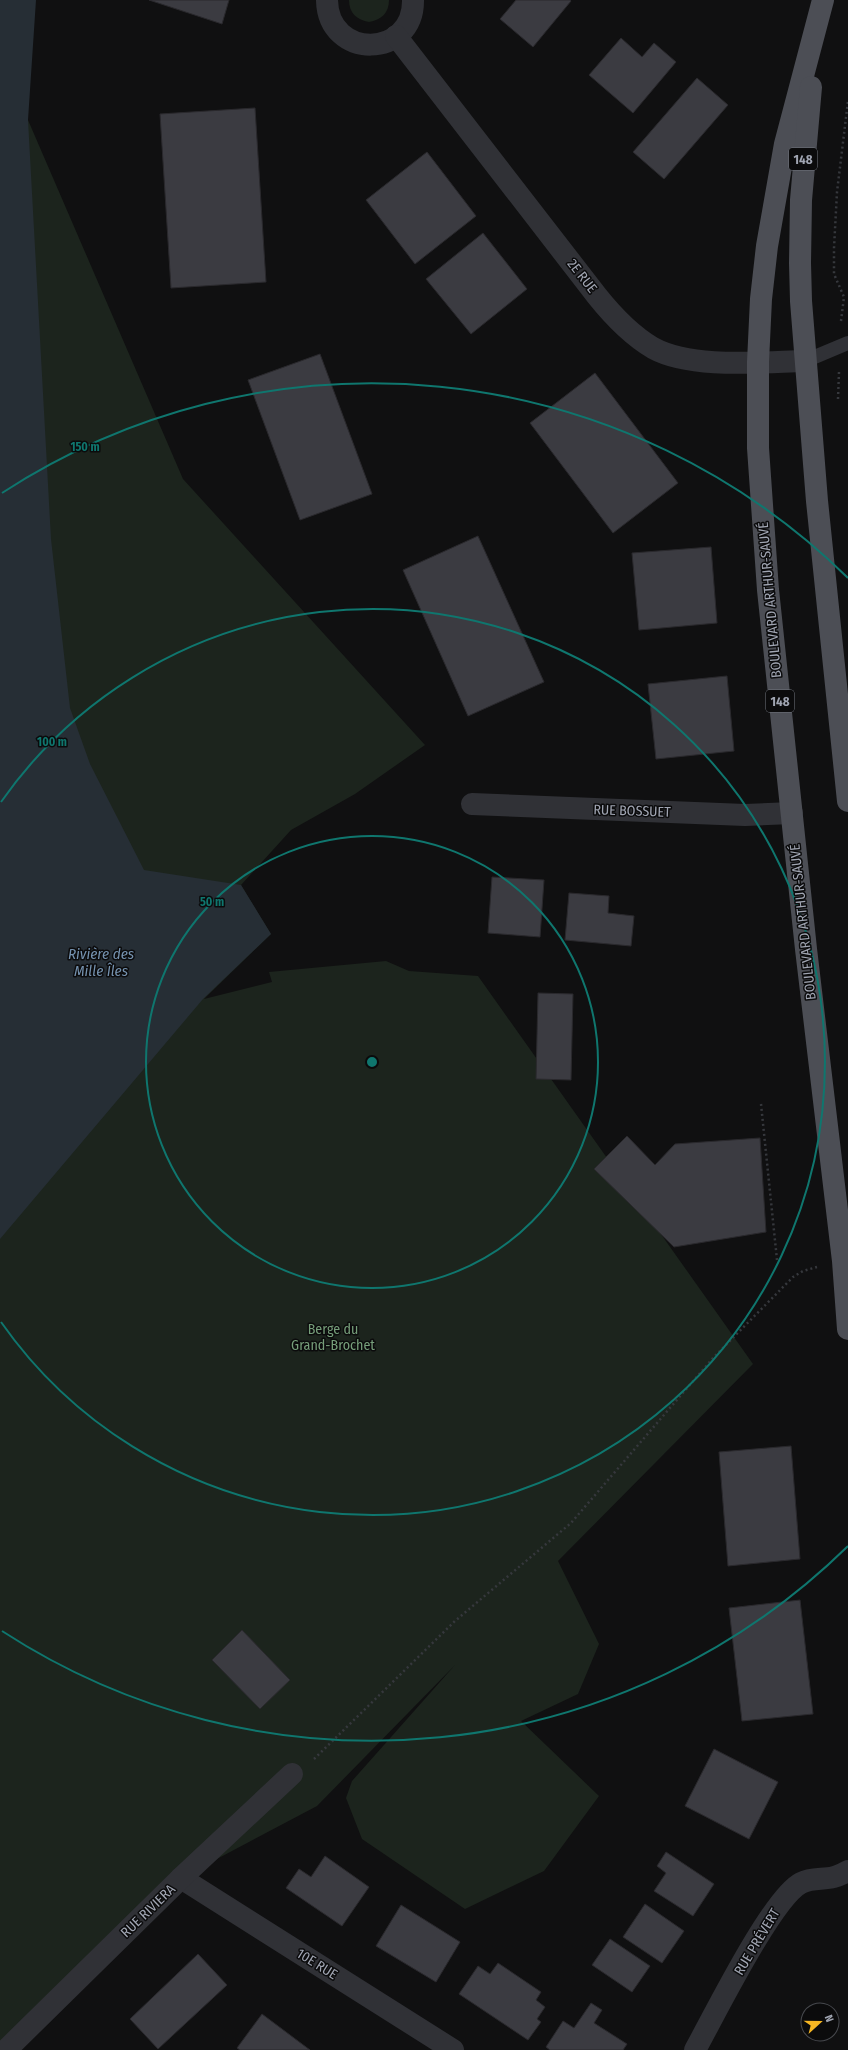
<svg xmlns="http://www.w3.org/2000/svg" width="848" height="2050" font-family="'Fira Sans Condensed',sans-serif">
<rect width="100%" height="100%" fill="#101011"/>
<g fill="#1c241d">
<path d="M349 0H389C389 13 381 20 369 22 357 20 349 13 349 0Z"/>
<path d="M28 120 183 479 425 745 355 794 291 830 241 885 271 934 204 999 272 982 269 972 386 961 409 971 478 976 753 1364 558 1561 599 1644 578 1694 521 1721 599 1796 544 1871 465 1909 362 1839 346 1798 352 1781 455 1665 317 1806 181 1878 0 2050V161Z"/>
</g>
<path fill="#262e35" d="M0 0H36L28 120 51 539 70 708 90 764 144 870 241 885 271 934 203 999 0 1239Z"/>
<g fill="#3b3b41" stroke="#2a292d">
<path d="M149 0H229L222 24Z"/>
<path d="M516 0H570L571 1 533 47 500 19Z"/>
<path d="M621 38 642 57 654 43 676 62 633 113 589 75Z"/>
<path d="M697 78 728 105 664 179 633 152Z"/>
<path d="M255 108 266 282 171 288 160 114Z"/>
<path d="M427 152 476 216 415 264 366 200Z"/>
<path d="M483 233 527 289 471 334 426 279Z"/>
<path d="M320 354 372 494 300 520 248 380Z"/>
<path d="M595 373 678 483 613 533 530 423Z"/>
<path d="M478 536 544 682 468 716 403 570Z"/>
<path d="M711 547 717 623 639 630 632 553Z"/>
<path d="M727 676 734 751 656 759 648 684Z"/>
<path d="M492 877 544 880 540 937 488 933Z"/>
<path d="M569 893 609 896 608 913 634 916 631 946 565 940Z"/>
<path d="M538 993 573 994 571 1080 536 1079Z"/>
<path d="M627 1136 655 1165 675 1144 760 1138 766 1232 674 1247 594 1169Z"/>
<path d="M791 1446 800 1559 728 1566 719 1452Z"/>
<path d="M800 1600 813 1714 742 1721 729 1608Z"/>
<path d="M242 1630 290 1680 260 1709 212 1660Z"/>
<path d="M714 1749 778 1782 749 1839 685 1806Z"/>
<path d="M666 1852 714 1884 693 1916 654 1891 666 1873 657 1866Z"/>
<path d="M325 1856 369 1887 342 1926 286 1888 299 1869 311 1877Z"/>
<path d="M645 1904 684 1931 662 1963 623 1937Z"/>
<path d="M401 1905 460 1942 436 1982 376 1946Z"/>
<path d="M610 1939 650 1966 632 1992 592 1965Z"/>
<path d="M198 1954 227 1985 158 2049 130 2019Z"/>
<path d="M498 1963 541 1992 536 2000 545 2007 537 2019 541 2022 528 2040 459 1994 478 1966 490 1974Z"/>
<path d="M591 2003 602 2010 594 2023 627 2044 623 2050H550L546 2047 563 2021 574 2028Z"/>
<path d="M262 2014 310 2050H240L237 2048Z"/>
</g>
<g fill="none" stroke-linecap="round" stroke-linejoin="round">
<g stroke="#36383d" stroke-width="2.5" stroke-dasharray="2 3" stroke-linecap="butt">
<path d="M841 321 844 297 834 274V248L837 192 848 101"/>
<path d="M838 399 839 372"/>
<path d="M761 1104 777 1260"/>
<path d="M314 1759 455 1621 571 1523 713 1358 793 1277 803 1271 817 1267"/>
</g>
<path stroke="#303136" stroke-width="14" d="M805 361 848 343"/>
<g stroke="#303136" stroke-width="22">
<path d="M327 0C328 60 414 59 413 0"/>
<path d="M396 36 597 296C613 316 631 335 653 348 691 369 762 362 805 361"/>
<path d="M472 804 745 815 792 813"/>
<path d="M181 1878 453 2050"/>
<path d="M6 2050 181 1878 292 1774"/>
<path d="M695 2050C714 2016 772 1898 801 1883 812 1877 823 1880 834 1877 839 1876 844 1873 848 1871"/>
</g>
<g stroke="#4c4e55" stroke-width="22">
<path d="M823 0 785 144 767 246 761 299 758 362V448L768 590 806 949 843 1261 848 1329"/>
<path d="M811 87 801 200 800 263 801 301 817 501 848 801"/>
</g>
</g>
<g fill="none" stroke="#0f766e" stroke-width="2">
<circle cx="372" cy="1062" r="226"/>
<path d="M1 802A453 453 0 1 1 1 1322"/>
<path d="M848 1546A679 679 0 0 1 2 1631M2 493A679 679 0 0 1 848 578"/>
</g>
<g text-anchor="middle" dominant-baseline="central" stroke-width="3" stroke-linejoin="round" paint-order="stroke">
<g fill="#0b0b0c" stroke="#737780" stroke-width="1">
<rect x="789" y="148" width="28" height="22" rx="3"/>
<rect x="766" y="690" width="28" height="22" rx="3"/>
</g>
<g font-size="13" font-weight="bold" fill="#a0a5b2">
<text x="803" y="159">148</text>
<text x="780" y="701">148</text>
</g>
<g font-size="14" fill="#a0a5b2" stroke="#0b0b0c">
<text transform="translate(582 276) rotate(52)">2E RUE</text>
<text transform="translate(770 600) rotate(-95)">BOULEVARD ARTHUR-SAUVÉ</text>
<text transform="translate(632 811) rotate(2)">RUE BOSSUET</text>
<text transform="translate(803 922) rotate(-96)">BOULEVARD ARTHUR-SAUVÉ</text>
<text transform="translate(148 1911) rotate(-44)">RUE RIVIERA</text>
<text transform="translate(757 1942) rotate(-59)">RUE PRÉVERT</text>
<text transform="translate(317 1964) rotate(32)">10E RUE</text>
</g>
<g font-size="14" fill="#769e7a" stroke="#0b0b0c">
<text x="333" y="1329">Berge du<tspan x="333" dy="16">Grand-Brochet</tspan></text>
</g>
<g font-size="15" font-style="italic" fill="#7592af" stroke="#0b0b0c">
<text x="101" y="954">Rivière des<tspan x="101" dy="17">Mille Îles</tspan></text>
</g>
</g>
<circle cx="372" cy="1062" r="6" fill="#0f766e" stroke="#0b0b0c" stroke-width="2"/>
<g font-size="12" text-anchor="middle" font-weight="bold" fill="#0f766e" stroke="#0b0b0c" stroke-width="3" stroke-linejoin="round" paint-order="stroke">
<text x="85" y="451">150 m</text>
<text x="52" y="746">100 m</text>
<text x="212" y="906">50 m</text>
</g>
<g transform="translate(820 2022) rotate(69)"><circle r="19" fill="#0b0b0c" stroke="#47494e"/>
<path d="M0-3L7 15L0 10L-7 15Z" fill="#f6b623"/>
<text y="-6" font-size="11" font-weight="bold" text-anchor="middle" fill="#a0a5b2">N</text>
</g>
</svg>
